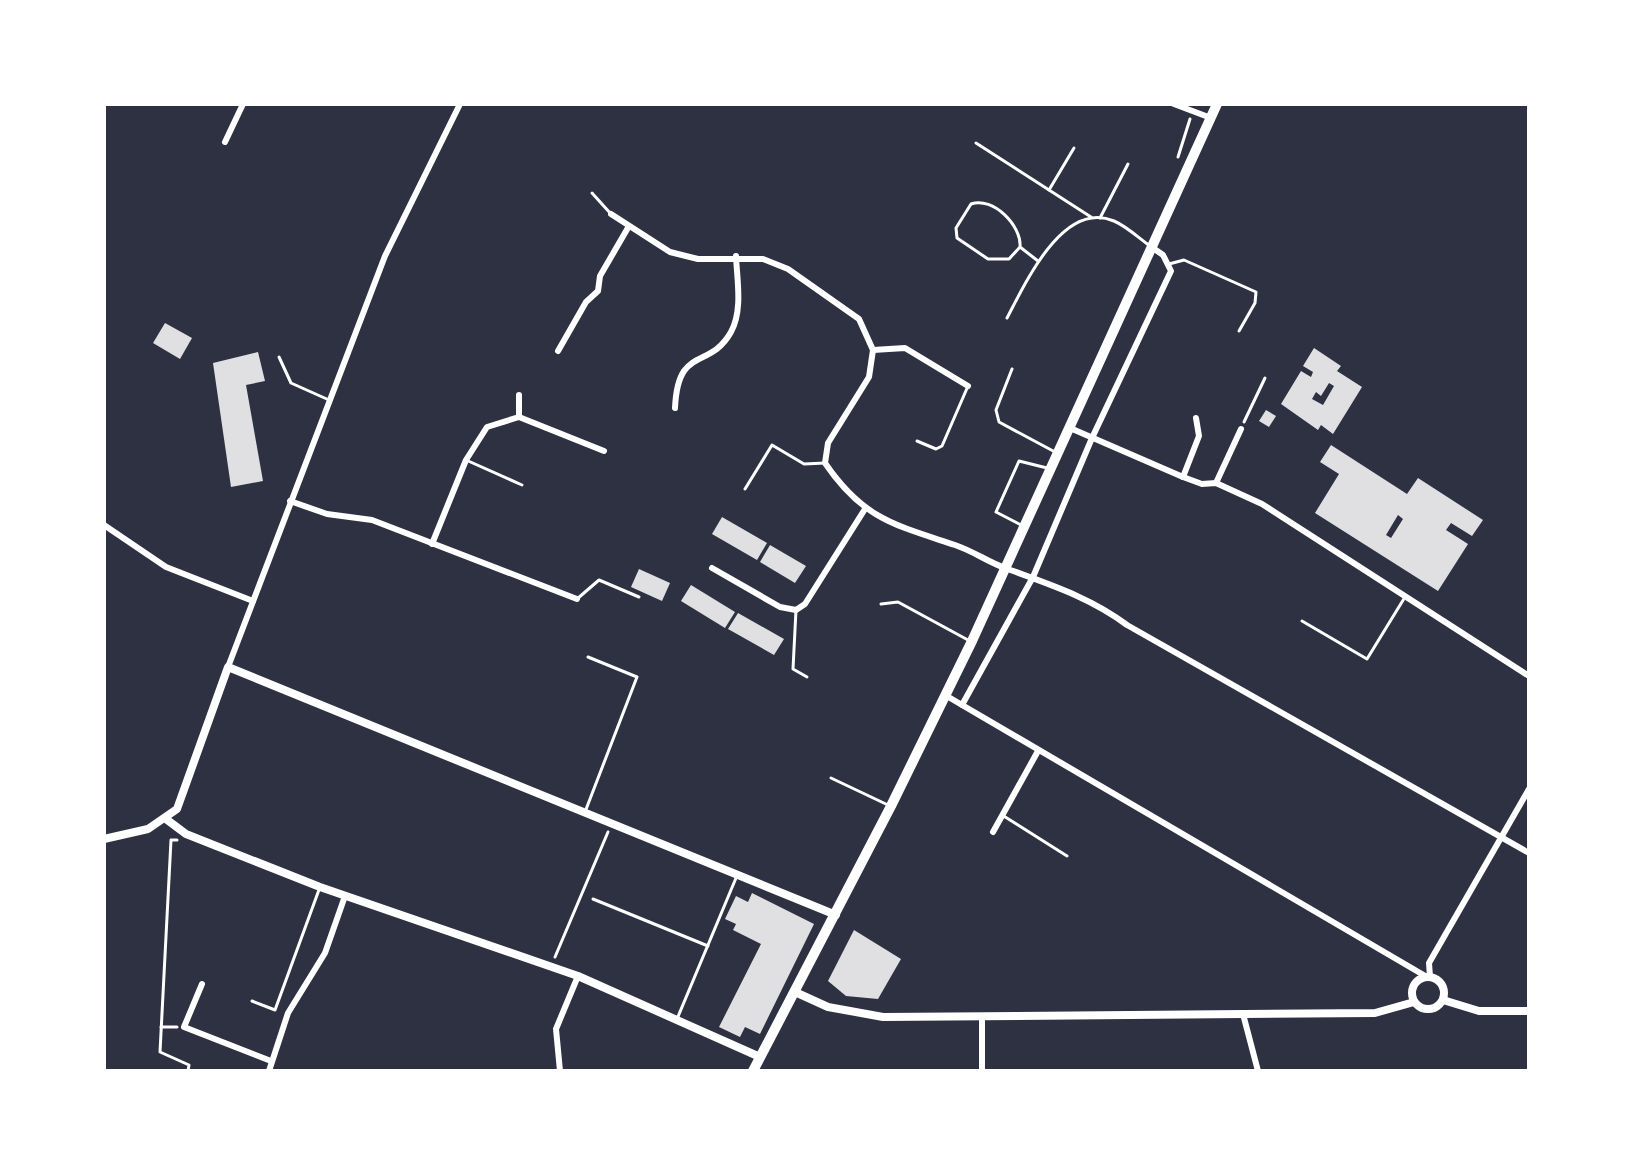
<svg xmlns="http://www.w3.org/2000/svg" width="1633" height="1175" font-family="'Asap Condensed',sans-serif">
<rect width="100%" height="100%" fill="#2d3142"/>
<g fill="#e0e0e3" fill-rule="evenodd">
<path d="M165 323 192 338 180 359 153 343Z"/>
<path d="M1314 348 1341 366 1337 371 1362 387 1333 434 1321 425 1318 430 1281 404 1301 371 1311 377 1313 372 1303 366ZM1329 383 1334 386 1323 405 1312 399 1316 392 1321 396Z"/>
<path d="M258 352 265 381 246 385 263 481 231 487 213 363Z"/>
<path d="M1266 410 1276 416 1269 427 1259 421Z"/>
<path d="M1331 445 1407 494 1418 478 1483 520 1472 536 1451 523 1446 530 1468 544 1438 591 1315 513 1339 474 1320 462ZM1398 515 1403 519 1391 538 1386 535Z"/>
<path d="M722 517 767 543 757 560 712 534Z"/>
<path d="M770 545 806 566 795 583 760 562Z"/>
<path d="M639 569 670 583 662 601 631 587Z"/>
<path d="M691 585 735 612 725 628 681 601Z"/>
<path d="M738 613 784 639 774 655 728 629Z"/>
<path d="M752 893 814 924 760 1034 745 1027 740 1037 719 1027 761 944 733 930 736 924 725 919 736 896 748 902Z"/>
<path d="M854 930 901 959 878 999 846 996 828 981Z"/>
</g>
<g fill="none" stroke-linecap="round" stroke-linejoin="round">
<g stroke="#fff" stroke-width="3">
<path d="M1178 157 1190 119"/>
<path d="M1244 422 1265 378"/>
<path d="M177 840H171L160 1052 189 1065 188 1071"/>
<path d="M555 957 608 832"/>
<path d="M161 1027H177"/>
</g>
<g stroke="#fff" stroke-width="3">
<path d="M976 143 1091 217"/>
<path d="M1049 190 1074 148"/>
<path d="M592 193 611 214"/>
<path d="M1100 218 1128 164"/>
<path d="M1020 247 1009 259H988L957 238 956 228 971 204C993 196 1022 226 1020 247L1038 261"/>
<path d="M1169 264 1184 260 1256 292 1255 303 1239 331"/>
<path d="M1007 318C1025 284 1063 199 1114 221 1126 226 1139 238 1150 246"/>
<path d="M279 357 291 383 329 400"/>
<path d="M1012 369 996 410 999 422 1055 452"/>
<path d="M917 441 936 449 942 446 968 386"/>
<path d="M466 460 522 485"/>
<path d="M745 489 772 445 804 464 825 463"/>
<path d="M1023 526 996 512 1019 461 1047 468"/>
<path d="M577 599 599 580 639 597"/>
<path d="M881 604 898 602 968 640"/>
<path d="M796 610 793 669 807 677"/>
<path d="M1302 621 1367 659 1405 597"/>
<path d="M831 778 888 805"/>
<path d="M585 812 637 677 588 657"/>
<path d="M1002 815 1067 856"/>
<path d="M593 899 708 946"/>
<path d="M252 1001 275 1010 320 887"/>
<path d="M677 1019 736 878"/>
</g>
<g stroke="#fff" stroke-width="6">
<path d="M1174 104 1211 118"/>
<path d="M225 142 243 104"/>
<path d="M611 214 670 252 698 259H763L788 269 859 319 873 350 869 377 828 443 825 463C863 519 895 525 955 545 973 551 988 562 1005 568 1048 584 1090 597 1127 625L1529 853"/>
<path d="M873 350 905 348 968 386"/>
<path d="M558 351 586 302 598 291 600 276 629 226"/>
<path d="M519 395V417"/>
<path d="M675 408C678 344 709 371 731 332 743 310 737 280 736 256"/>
<path d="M1070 428 1183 477 1202 484 1216 483 1262 504 1529 676"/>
<path d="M1183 477 1199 436 1196 418"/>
<path d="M1216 483 1241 429"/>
<path d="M290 501 327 514 372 520 577 599"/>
<path d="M104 525 166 567 253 601"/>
<path d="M432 544 466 460 487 427 519 417 604 451"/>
<path d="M712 568 780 607 796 610 805 604 865 509"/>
<path d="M228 667 385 256 460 104"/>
<path d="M945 695 1427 977"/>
<path d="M962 705 1033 577 1092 438 1171 271 1163 255 1153 248"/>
<path d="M993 832 1038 751"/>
<path d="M1430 977 1429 963 1529 789"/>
<path d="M202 984 184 1027 271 1061"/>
<path d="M1243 1014 1258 1071"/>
<path d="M982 1017V1071"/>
<path d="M269 1071 288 1013 325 953 345 896"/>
<path d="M560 1071 556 1029 578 976"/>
</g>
<g stroke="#fff" stroke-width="8">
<path d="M166 819 186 834 320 887 578 976 760 1057"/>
<path d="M104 839 148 829 177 809 228 667 836 915"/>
<circle cx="1428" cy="993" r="16"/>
<path d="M795 992 828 1007 883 1017 1375 1013 1414 1002"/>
<path d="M1443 1000 1479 1011H1529"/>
</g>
<path stroke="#fff" stroke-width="10" d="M753 1071 891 806 972 641 1217 104"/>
</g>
<rect width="1633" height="1175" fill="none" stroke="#ffffff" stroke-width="212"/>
</svg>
